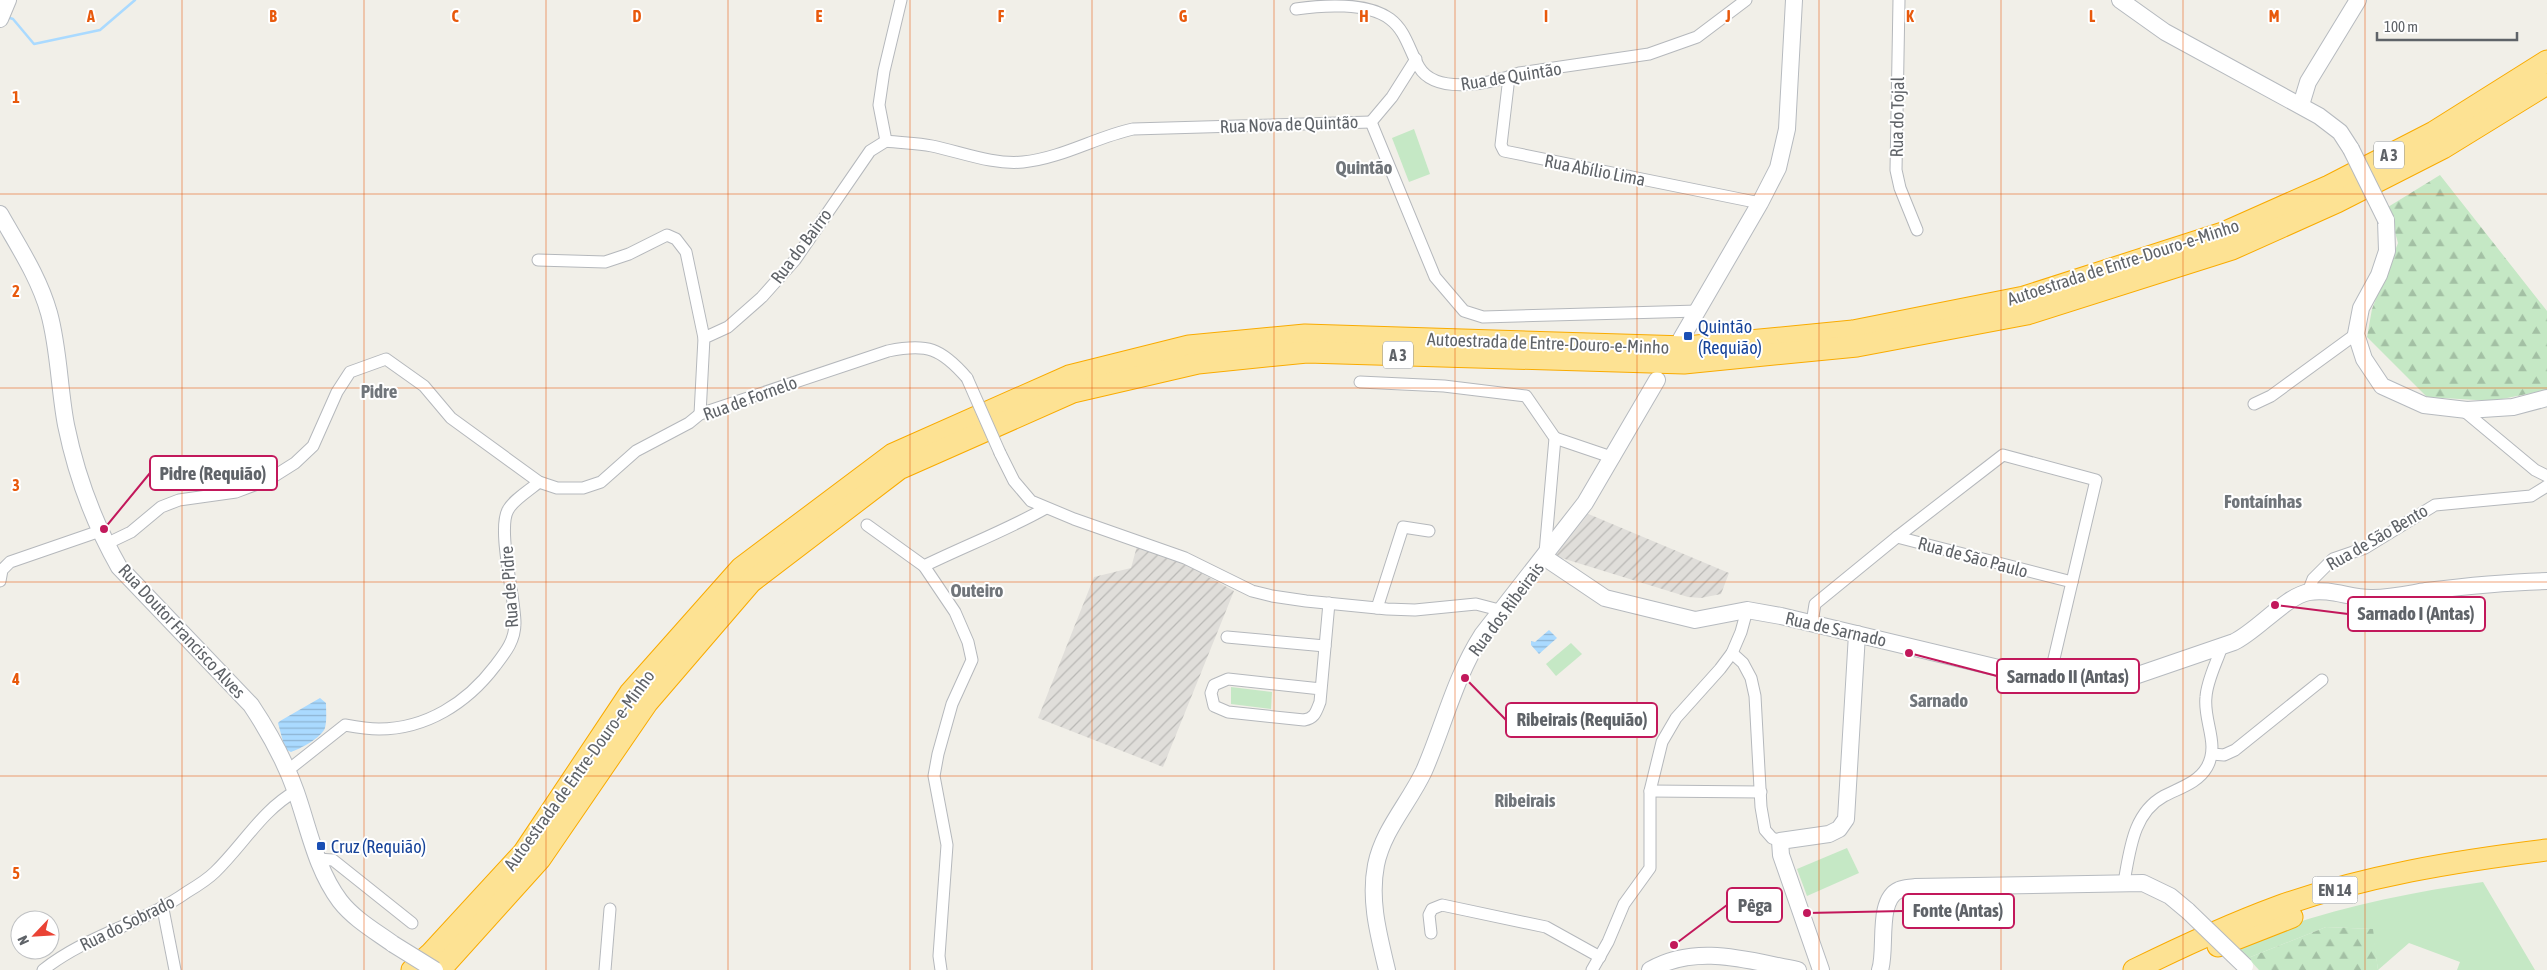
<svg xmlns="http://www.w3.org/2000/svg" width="2547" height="970" font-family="'Asap Condensed',sans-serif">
<defs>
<pattern id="industrial-furrows" width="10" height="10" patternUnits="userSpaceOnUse" patternTransform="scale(1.25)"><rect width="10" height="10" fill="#e0deda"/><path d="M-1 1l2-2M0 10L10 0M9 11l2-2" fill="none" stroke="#b9b8b5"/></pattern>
<pattern id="forest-firs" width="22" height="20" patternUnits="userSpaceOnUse" patternTransform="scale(1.25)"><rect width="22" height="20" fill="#c5e8c5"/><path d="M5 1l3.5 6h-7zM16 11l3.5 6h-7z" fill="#a3c0a4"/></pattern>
<pattern id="water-rules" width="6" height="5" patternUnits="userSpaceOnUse" patternTransform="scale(1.25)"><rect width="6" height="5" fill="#aadaff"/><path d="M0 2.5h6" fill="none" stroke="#8eb4d2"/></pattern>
</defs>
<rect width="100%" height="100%" fill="#f1efe8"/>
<g fill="url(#industrial-furrows)">
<path d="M1586 513 1729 573 1721 594 1701 598 1688 597 1555 556Z"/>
<path d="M1137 546 1170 556 1234 591 1163 767 1038 718 1094 577 1131 568Z"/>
</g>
<g fill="#c5e8c5">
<path d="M1414 129 1430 174 1409 182 1392 138Z"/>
<path d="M1571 643 1582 654 1556 676 1546 664Z"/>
<path d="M1231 687 1272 692 1271 709 1231 704Z"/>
<path d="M1847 848 1859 873 1807 896 1797 869Z"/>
<path d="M2483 882 2535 970H2457L2460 962 2409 943 2378 970 2372 929 2326 927 2248 958 2234 946C2313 912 2398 894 2483 882Z"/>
</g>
<g fill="url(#forest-firs)">
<path d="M2440 175 2547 311V390L2492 401 2427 397 2367 337 2372 309 2398 243 2388 207Z"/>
<path d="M2326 927 2373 929 2378 970H2259L2248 958Z"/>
</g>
<g fill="url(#water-rules)">
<path d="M1549 630 1557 638 1539 654 1531 645V641L1535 642Z"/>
<path d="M320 698 326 703C326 711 327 720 325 728 321 738 300 749 291 752L285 749 278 723 280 721Z"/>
</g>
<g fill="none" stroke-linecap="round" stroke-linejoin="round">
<path stroke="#aadaff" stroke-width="2.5" d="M10 18 13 19 34 44 100 30 135 0"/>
<g stroke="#b5b8bc" stroke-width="13">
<g id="street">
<path d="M1899 0 1896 170 1900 188 1917 230"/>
<path d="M1296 9C1323 5 1367 2 1390 19 1406 31 1409 50 1419 67 1436 96 1494 83 1519 73L1649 54 1697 37 1746 0"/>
<path d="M1509 77 1501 145 1504 151 1760 203"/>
<path d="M1371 122 1435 277 1464 311 1483 317 1698 311"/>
<path d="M1371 122 1392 97 1416 59"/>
<path d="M886 141C902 143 917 143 932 146 961 152 993 165 1023 162 1062 158 1096 137 1133 129L1371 122"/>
<path d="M886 141 879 105 884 71 901 0"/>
<path d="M538 260 605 262 629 254 667 235 676 239 686 252 704 338"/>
<path d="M1360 382 1444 386 1526 396 1555 438 1545 553"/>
<path d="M2254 404 2271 396 2356 334"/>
<path d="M2463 410 2535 470 2547 476"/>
<path d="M700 414 704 338 728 327 762 297 795 260 870 151 886 141"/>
<path d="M1555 438 1614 458"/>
<path d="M1000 453 1014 481 1031 501 1074 519 1185 558 1252 591 1272 596 1306 601 1387 609 1415 610 1476 604 1503 611"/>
<path d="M867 525 924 566C965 546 1007 530 1046 508"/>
<path d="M1897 537 2003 455 2096 480 2072 582"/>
<path d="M106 544 131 532 161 507 179 500 236 492 268 480 295 463 313 446 337 392 350 372 386 359 424 386 451 418 539 482 557 488H583L601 482 636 451 689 423 700 414 888 351C927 343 941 348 967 378"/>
<path d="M924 566 955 612 968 642 972 660 952 704 938 754 934 776 947 845 939 956 941 970"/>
<path d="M0 581 2 570 10 562 100 531"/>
<path d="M2308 592 2313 579 2333 559 2365 548 2435 505 2531 496 2547 486"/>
<path d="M1377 608 1403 527 1429 531"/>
<path d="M1812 623 1815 604 1897 537 2072 582 2049 680"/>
<path d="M1227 637 1325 646"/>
<path d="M1732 653 1743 663 1751 678 1755 696 1761 807 1765 830 1772 838 1780 841"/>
<path d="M1321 689 1228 679 1214 685 1211 693 1214 706 1228 712 1304 720C1315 718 1316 712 1320 702L1329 603"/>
<path d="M2212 754 2224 755 2235 750 2322 680"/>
<path d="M287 771 345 725C356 727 368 729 379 729 426 729 467 703 495 666 505 653 515 641 515 623 515 598 497 529 508 510 513 500 530 490 539 482"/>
<path d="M1650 791 1761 792"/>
<path d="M317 859 333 860 412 923"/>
<path d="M2124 882C2130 850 2133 813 2164 796 2179 788 2198 783 2207 767 2220 744 2203 721 2206 697 2207 680 2217 662 2222 646"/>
<path d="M163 909 175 970"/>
<path d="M1431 933 1429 915 1432 909 1442 905 1546 927 1600 957"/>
<path d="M43 970C87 935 142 924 187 892 197 886 207 880 215 872 243 845 262 810 296 791"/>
<path d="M605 970 610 909"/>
<path d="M1592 970 1608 942 1624 904 1650 868V791L1662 742 1676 718 1720 669 1732 653 1741 632 1747 610"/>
</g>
</g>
<g stroke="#b6babf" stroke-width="18">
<g id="secondary">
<path d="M2120 0 2165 32 2319 116 2340 132 2351 149"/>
<path d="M0 19 8 0"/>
<path d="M2301 105 2308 82 2358 0"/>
<path d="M0 214C18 246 39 277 49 313 59 349 59 388 66 425 76 474 94 523 119 567L251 705C269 732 285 761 296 792 309 829 316 869 340 901 354 919 375 931 393 944"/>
<path d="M2386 220 2387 251 2379 275 2361 308 2356 334 2364 359 2382 386 2424 405 2467 410 2513 407 2547 398"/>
<path d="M1681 339 1760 203 1778 168 1787 129 1794 0"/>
<path d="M1544 557 1605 598 1695 620 1747 610 1781 616 2049 680 2100 670 2129 678 2234 642C2257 631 2286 596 2309 592 2331 588 2352 599 2373 598 2391 598 2408 594 2426 591 2466 586 2507 582 2547 581"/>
<path d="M1387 970C1379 936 1369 901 1376 865 1383 830 1409 803 1424 771 1444 725 1455 677 1482 635L1585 503 1657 380"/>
<path d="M1650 970C1697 943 1749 961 1798 970"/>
<path d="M1821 970 1781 855 1780 841 1829 834 1839 829 1846 819 1857 634"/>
<path d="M1880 970C1887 950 1876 900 1899 890 1904 888 1910 888 1915 887L2143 883 2170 896 2188 911"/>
</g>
</g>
<g stroke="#f9ab00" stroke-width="23">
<g id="highway">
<path d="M2218 946 2292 917"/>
<path d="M412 970 431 953 524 852 630 693 741 568 893 454 1069 376 1189 346 1305 335 1686 347 1853 331 2024 297 2223 233 2329 186 2434 132 2547 61"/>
<path d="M440 970 540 859 647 703 751 582 899 469 1073 392 1198 363 1307 352 1684 363 1857 346 2027 314 2232 249 2337 202 2443 148 2547 84"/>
<path d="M2134 970C2181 947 2228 925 2277 907 2364 876 2456 861 2547 850"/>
</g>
</g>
<use href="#street" stroke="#fff" stroke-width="11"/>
<use href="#secondary" stroke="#fff" stroke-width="16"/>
<use href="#highway" stroke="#fde293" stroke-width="21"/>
<g stroke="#b5b8bc" stroke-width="13" stroke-linecap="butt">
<path id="street-bridge" d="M967 378 1000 453"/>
</g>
<g stroke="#b6babf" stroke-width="18" stroke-linecap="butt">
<g id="secondary-bridge">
<path d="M2351 149 2386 220"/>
<path d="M2188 911 2245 966"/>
<path d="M393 944 435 970"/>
</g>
</g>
<use href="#street-bridge" stroke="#fff" stroke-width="11"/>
<use href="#secondary-bridge" stroke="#fff" stroke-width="16"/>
</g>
<path fill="none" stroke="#e8590c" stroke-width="1" stroke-opacity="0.55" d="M182 0V970M364 0V970M546 0V970M728 0V970M910 0V970M1092 0V970M1274 0V970M1455 0V970M1637 0V970M1819 0V970M2001 0V970M2183 0V970M2365 0V970M0 194H2547M0 388H2547M0 582H2547M0 776H2547"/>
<g fill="#1a4fb4" stroke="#fff" stroke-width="2">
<rect x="1683" y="331" width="10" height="10" rx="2.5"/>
<rect x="316" y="841" width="10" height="10" rx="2.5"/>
</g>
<g text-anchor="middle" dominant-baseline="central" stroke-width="4" stroke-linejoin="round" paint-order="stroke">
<g fill="#fff" stroke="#8f9295" stroke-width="1">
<rect x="2374" y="141.5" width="30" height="27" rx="4"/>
<rect x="1383" y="341.5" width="30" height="27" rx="4"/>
<rect x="2312.5" y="876.5" width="45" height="27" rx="4"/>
</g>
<g font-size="16" font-weight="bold" fill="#5f6368">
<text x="2389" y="155">A 3</text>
<text x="1398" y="355">A 3</text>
<text x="2335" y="890">EN 14</text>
</g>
<g font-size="18" fill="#5f6368" stroke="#fff">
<text transform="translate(1511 76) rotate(-9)">Rua de Quintão</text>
<text transform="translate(1897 117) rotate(-89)">Rua do Tojal</text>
<text transform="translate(1289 124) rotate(-2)">Rua Nova de Quintão</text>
<text transform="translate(1595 170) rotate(11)">Rua Abílio Lima</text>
<text transform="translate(801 246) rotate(-53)">Rua do Bairro</text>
<text transform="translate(2123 262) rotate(-18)">Autoestrada de Entre-Douro-e-Minho</text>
<text transform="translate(1548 343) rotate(2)">Autoestrada de Entre-Douro-e-Minho</text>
<text transform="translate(750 398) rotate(-20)">Rua de Fornelo</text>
<text transform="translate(2377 537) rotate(-30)">Rua de São Bento</text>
<text transform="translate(1973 557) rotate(15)">Rua de São Paulo</text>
<text transform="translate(509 587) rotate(-94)">Rua de Pidre</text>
<text transform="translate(1506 609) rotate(-53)">Rua dos Ribeirais</text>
<text transform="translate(1836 629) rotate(13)">Rua de Sarnado</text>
<text transform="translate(182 631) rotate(47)">Rua Doutor Francisco Alves</text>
<text transform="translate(579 770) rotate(-54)">Autoestrada de Entre-Douro-e-Minho</text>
<text transform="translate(127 923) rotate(-26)">Rua do Sobrado</text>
</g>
<g font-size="18" fill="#164399" stroke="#fff" text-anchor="start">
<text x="1698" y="326">Quintão<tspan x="1698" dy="21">(Requião)</tspan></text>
<text x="331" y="846">Cruz (Requião)</text>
</g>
<g font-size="19" font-weight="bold" fill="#70757a" stroke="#fff">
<text x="1364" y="167">Quintão</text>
<text x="379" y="391">Pidre</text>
<text x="2263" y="501">Fontaínhas</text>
<text x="977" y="590">Outeiro</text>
<text x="1939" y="700">Sarnado</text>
<text x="1525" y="800">Ribeirais</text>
</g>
</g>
<g font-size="16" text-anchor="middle" font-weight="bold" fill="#e8590c" stroke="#fff" stroke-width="4" stroke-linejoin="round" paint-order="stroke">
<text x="91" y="22">A</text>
<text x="273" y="22">B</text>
<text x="455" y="22">C</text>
<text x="637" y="22">D</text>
<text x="819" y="22">E</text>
<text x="1001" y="22">F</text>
<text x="1183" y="22">G</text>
<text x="1364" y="22">H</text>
<text x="1546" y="22">I</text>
<text x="1728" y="22">J</text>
<text x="1910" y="22">K</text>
<text x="2092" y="22">L</text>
<text x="2274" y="22">M</text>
<text x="16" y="103">1</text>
<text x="16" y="297">2</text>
<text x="16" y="491">3</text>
<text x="16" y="685">4</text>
<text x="16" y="879">5</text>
</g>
<path fill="none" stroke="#c2185b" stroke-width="2" d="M104 529L150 473M2275 605L2348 614M1909 653L1997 676M1465 678L1506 720M1674 945L1727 905M1807 913L1903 911"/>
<g fill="#c2185b" stroke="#fff" stroke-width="2">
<circle cx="104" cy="529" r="5"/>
<circle cx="2275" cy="605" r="5"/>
<circle cx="1909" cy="653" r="5"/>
<circle cx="1465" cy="678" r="5"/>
<circle cx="1674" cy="945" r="5"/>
<circle cx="1807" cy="913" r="5"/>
</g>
<g fill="#fff" stroke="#c2185b" stroke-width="2">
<rect x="150" y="456" width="127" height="34" rx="5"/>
<rect x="2348" y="597" width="137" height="34" rx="5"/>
<rect x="1997" y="659" width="142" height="34" rx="5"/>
<rect x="1506" y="703" width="151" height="34" rx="5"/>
<rect x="1727" y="888" width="55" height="34" rx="5"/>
<rect x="1903" y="894" width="111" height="34" rx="5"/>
</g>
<g font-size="19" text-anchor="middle" font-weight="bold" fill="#5f6368">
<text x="213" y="480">Pidre (Requião)</text>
<text x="2416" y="620">Sarnado I (Antas)</text>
<text x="2068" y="683">Sarnado II (Antas)</text>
<text x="1582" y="726">Ribeirais (Requião)</text>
<text x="1755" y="912">Pêga</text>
<text x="1958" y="917">Fonte (Antas)</text>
</g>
<g transform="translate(35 935) rotate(245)"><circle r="24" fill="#ffffff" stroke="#bfc1c3"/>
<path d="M0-4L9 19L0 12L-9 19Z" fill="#ea4335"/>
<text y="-8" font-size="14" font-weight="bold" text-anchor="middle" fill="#5f6368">N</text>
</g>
<path d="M2377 32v8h140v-8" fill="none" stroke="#5f6368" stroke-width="2.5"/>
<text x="2384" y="32" font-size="15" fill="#5f6368" stroke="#ffffff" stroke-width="4" paint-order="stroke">100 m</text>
</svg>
